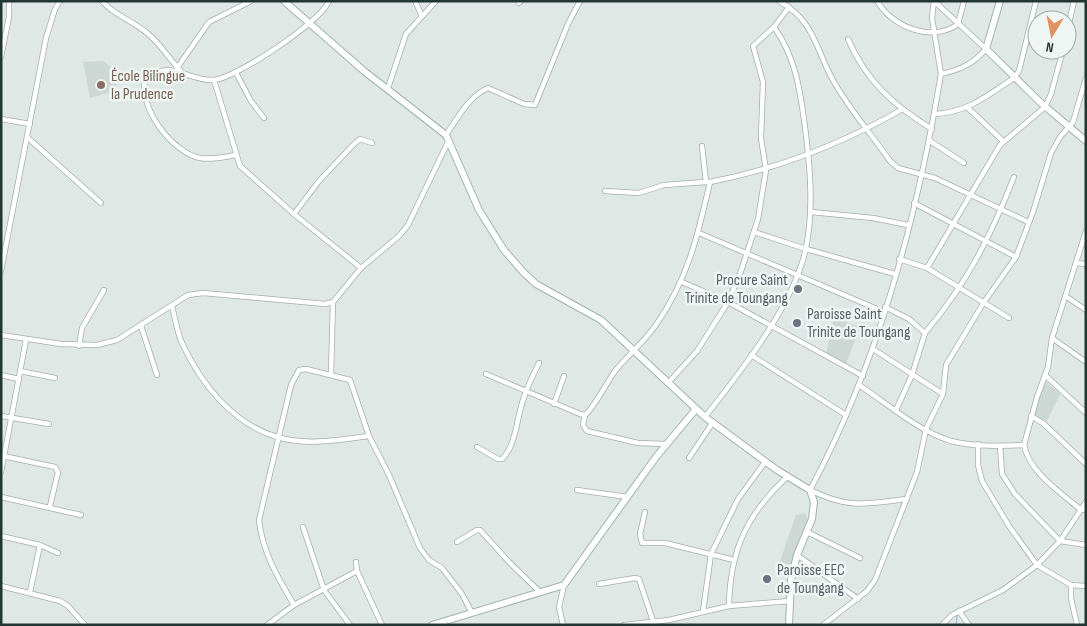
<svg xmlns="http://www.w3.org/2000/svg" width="1087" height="626" font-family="'Sofia Sans Condensed',sans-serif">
<rect width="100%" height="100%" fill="#dfe8e5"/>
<g fill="#cdd8d4">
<path d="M104 61 121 78 111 92 90 98 83 62Z"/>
<path d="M834 317 860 327 846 364 826 353Z"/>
<path d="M1045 381 1060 394 1047 421 1033 416Z"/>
<path d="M805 513 808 519 788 571 778 567 796 515Z"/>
</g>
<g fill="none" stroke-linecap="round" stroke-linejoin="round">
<path stroke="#8db8c8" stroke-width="1" d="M956 625 957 616"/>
<g stroke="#a3afac" stroke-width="6">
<g id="street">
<path d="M102 1C115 16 132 20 147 33 160 43 169 59 181 71"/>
<path d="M415 1 422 16"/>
<path d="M518 1 519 3 521 1"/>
<path d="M779 1C816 22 815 49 834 82 850 110 872 135 890 161L898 168 935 178 1028 222"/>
<path d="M877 1C892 27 932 43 958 24L964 1"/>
<path d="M934 1 932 18 941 74"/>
<path d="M1067 32 1074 1"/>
<path d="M848 39C866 81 894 106 932 129"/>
<path d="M1 57 9 17V1"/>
<path d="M177 68 209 22 251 1"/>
<path d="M236 73 251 101 264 118"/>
<path d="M214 80 240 166 294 214 361 268"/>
<path d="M388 88 406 34 436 1"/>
<path d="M968 108 1003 141"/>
<path d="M934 114C967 113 988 95 1014 78L1019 71 1036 1"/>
<path d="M1 119 30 124"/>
<path d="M446 135C457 119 469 96 488 88L524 104 535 105 568 24 580 1"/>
<path d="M28 138 101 203"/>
<path d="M930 141 964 163"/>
<path d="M236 155C225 157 212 160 200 158 173 153 139 109 145 80 168 57 190 82 214 80 236 78 321 22 329 1"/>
<path d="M710 182C778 169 841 144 901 110"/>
<path d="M605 191 639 193 664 185 706 182"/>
<path d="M914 203 1016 257"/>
<path d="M811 212 873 218 908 225"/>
<path d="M294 214 319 181 354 144 360 139 372 143"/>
<path d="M1086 231 1052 338 1048 367 1037 397 1024 445C1029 472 1061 493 1080 509L1086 510"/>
<path d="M754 232 806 249 895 274"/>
<path d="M699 233 884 312"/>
<path d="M899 259 927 268 1009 318"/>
<path d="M1077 263 1086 264"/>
<path d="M927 268 1000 145 1045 107 1051 94 1063 50"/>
<path d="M1 271 46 38 55 9 60 1"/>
<path d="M682 282 728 302 863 376"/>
<path d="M1067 297 1086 310"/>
<path d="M172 306C175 318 177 332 182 343 201 384 233 424 277 437 307 446 339 440 369 436"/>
<path d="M885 307 909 319 925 333 912 375 896 410"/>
<path d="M141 326 157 375"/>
<path d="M925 333C967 283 990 238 1014 177"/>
<path d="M1 335 61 344 97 345 117 340 188 295 203 293 325 304 333 302 361 268 399 236 408 225 449 140"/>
<path d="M1052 338 1086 362"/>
<path d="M79 346 82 328 104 290"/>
<path d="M873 349 943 394"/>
<path d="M751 355 846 415"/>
<path d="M20 371 55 378"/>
<path d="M331 374 333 302"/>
<path d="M486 374 580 414 585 415C594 408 607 382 615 371 628 355 644 342 656 325 688 279 698 235 710 182H706L702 146"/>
<path d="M1 375 19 379"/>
<path d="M1045 375 1086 413"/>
<path d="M668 383 697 351 728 302 741 271 758 219 766 170 761 138 763 82 753 46 774 27 789 7"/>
<path d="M859 385C888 404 918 431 951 441 974 447 1001 446 1024 445"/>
<path d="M554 404 564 376"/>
<path d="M585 415 583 425 587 431 638 443 666 444"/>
<path d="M1 416 49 424"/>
<path d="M1031 416 1044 424 1086 464"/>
<path d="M705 417C741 371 794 305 806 248 814 208 810 166 805 127 800 90 796 58 774 27"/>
<path d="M978 444V465L982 481 1009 526 1037 565 1071 585 1086 586"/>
<path d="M1000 446 1002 474 1015 494 1060 541 1086 545"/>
<path d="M477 447 498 459H502C516 446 517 417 523 400 527 387 533 375 539 363"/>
<path d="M3 456 55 467 58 472 50 506"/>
<path d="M689 458 713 422"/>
<path d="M1 472 26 340"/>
<path d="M577 490 628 497"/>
<path d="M1 497 81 515"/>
<path d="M907 499C866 504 848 509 810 490 879 362 917 217 941 74 960 70 973 64 986 49L934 1"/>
<path d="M645 512 640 534 642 543H665L734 560"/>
<path d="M303 527 324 590 350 625"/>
<path d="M807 532 860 558"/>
<path d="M1 536 40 545 58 553"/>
<path d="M457 542 477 530H480L509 562 540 592"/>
<path d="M797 555 858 599"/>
<path d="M356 562 357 571 382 625"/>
<path d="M599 584 635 578 639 579 653 621"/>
<path d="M1071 585V598L1077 625"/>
<path d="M1 586 60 601 68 606 85 625"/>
<path d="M30 592 40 545"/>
<path d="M294 605C278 578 262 551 259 520L291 385 299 370 306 369 350 380 369 436 389 475 420 548 429 560 442 568 462 594 472 613"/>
<path d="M729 606C730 550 747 514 787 477"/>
<path d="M703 611 711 554 738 499 765 462"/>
<path d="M959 611 969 625"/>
<path d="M267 625 294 605 357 571"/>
<path d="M563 625 559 607 564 585"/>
<path d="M624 625 669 620 729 606 790 601"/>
<path d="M823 625 867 591 875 580 917 472 926 429 943 394 946 365 984 302 1016 257 1033 212 1051 153 1060 137 1073 122 1086 78"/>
<path d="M942 625 952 615 1003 590 1037 565 1060 541 1086 502"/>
</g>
</g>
<g stroke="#a0b3ae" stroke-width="8">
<g id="secondary">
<path d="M284 1 364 71 446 135 479 210 504 250 524 273 536 284 601 320 705 417 777 470 810 490 814 502 812 519 797 555 791 580 789 625"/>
<path d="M1000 1 986 49 1041 103 1086 141"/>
<path d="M432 625 564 585 656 457 696 409"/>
</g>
</g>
<use href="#street" stroke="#fff" stroke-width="4.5"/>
<use href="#secondary" stroke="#fff" stroke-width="6"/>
</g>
<circle fill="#8d6e63" stroke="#eff5f3" stroke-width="2" cx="101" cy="85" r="5"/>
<g fill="#6b7280" stroke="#eff5f3" stroke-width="2">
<circle cx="798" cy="289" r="5"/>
<circle cx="797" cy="323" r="5"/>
<circle cx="767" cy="579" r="5"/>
</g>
<g text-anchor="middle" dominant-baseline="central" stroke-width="5" stroke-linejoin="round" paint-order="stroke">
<g font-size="16" fill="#785e54" stroke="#eff5f3" text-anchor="start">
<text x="111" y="76">École Bilingue<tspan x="111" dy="18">la Prudence</tspan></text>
</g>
<g font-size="16" fill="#5b616d" stroke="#eff5f3" text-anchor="start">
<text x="788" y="280" text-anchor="end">Procure Saint<tspan x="788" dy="18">Trinite de Toungang</tspan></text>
<text x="807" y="314">Paroisse Saint<tspan x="807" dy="18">Trinite de Toungang</tspan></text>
<text x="777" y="570">Paroisse EEC<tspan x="777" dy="18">de Toungang</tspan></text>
</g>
</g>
<rect width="1087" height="626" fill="none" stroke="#223633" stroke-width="5"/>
<g transform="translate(1052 35) rotate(190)"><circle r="24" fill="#eff5f3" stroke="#9da9a6"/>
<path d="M0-4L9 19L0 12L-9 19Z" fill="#e19264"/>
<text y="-8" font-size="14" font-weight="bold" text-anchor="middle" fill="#223633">N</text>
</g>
</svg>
